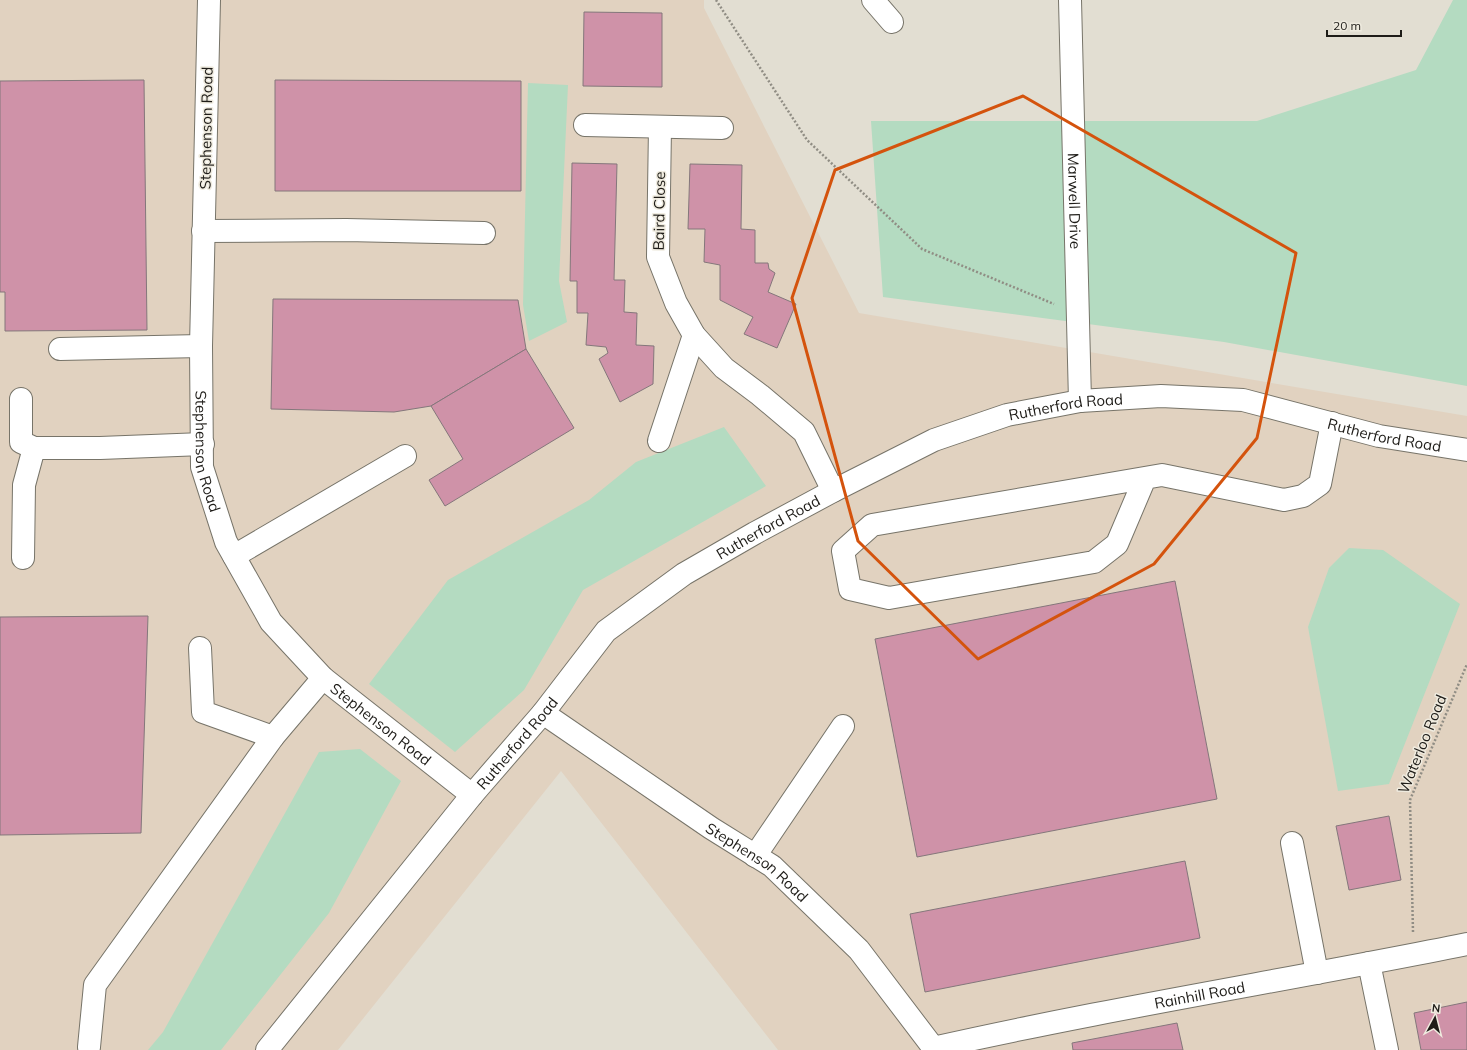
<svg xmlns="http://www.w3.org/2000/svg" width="1467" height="1050" font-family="Mulish,sans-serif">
<rect width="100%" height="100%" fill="#e2ded2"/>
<path fill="#e1d2c0" d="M0 0H704V8L859 313 1467 416V1050H778L561 771 338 1050H0Z"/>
<g fill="#b4dbc1">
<path d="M1453 0H1467V386L1224 342 883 297 871 121H1257L1416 70Z"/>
<path d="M528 83 568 85 559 281 567 322 529 341 523 305Z"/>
<path d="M724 427 766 486 583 590 524 690 455 752 369 684 448 580 589 500 636 462Z"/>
<path d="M1349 548 1383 550 1460 604 1389 784 1338 791 1308 627 1329 568Z"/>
<path d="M360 749 401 781 329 913 221 1050H148L163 1032 319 752Z"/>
</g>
<g fill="#cf92a8" stroke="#84777b">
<path d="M584 12 662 13V87L583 86Z"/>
<path d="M144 80 147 330 5 331V292H0V81Z"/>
<path d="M275 80 521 81V191H275Z"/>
<path d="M572 163 617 164 614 280H625L624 312 637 313 636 345 654 346 653 384 620 402 599 359 608 353 606 347 586 345 588 313H577V281H570Z"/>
<path d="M690 164 742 165 741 229 755 230V263H768L769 269 775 273 768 292 796 304 777 348 744 334 753 317 720 300V265L704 262 705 229H688Z"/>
<path d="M273 299 518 300 526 349 431 406 394 412 271 409Z"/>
<path d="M526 349 574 428 445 506 429 480 463 459 431 406Z"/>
<path d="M1175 581 1217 799 917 857 875 639Z"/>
<path d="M148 616 141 833 0 835V617Z"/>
<path d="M1389 816 1401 880 1349 890 1336 826Z"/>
<path d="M1185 861 1200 938 925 992 910 914Z"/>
<path d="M1467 1002V1050H1421L1414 1013Z"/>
<path d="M1177 1023 1183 1050H1073L1072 1043Z"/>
</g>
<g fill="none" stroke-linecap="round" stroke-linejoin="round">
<g stroke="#777469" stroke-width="24">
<g id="minor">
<path id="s1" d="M209 0 201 346 202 467 226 542 271 622 323 678 472 795"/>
<path d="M873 0 892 22"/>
<path id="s2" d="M1070 0 1080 401"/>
<path d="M585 125 722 128"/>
<path d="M660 127 658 257 676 303 694 335 724 368 760 395 804 432 833 491"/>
<path d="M203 231 346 230 484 233"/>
<path d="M60 349 201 346"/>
<path d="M21 399V442L34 448H100L203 444"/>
<path d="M659 441 694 335"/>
<path d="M1145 478 1117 544 1094 562 889 598 850 589 843 551 872 525 1162 475 1284 500 1303 496 1320 484 1332 423"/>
<path d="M234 556 405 456"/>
<path d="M23 558 24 485 34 448"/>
<path d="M200 648 203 712 273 737"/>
<path id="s3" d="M543 713 711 828 772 866 859 950 935 1050"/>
<path d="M1292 843 1317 973"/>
<path d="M755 856 843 726"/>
<path d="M1369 963 1387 1050"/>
<path d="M89 1047 95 985 273 737 323 678"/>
<path id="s4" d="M933 1048C1110 1008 1289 980 1467 944"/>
<path id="s5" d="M267 1050 472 795 543 713 606 631 684 574 755 533 833 491 934 440 1007 415 1080 401 1161 396 1243 400 1379 436 1467 450"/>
</g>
</g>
<g stroke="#908d84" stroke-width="2.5" stroke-dasharray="2 2" stroke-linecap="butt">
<path d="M716 0 807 140 922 249 1054 304"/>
<path d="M1413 932 1410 800 1467 664"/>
</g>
<use href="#minor" stroke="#fff" stroke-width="22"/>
</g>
<path fill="none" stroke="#d4530d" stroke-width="3" stroke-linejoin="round" d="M1023 96 1296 253 1257 438 1154 564 978 659 858 541 792 298 835 170Z"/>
<g text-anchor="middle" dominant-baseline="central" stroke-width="3" stroke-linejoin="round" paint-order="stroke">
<g font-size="15" fill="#1e1c18" stroke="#efebdf">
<text transform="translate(206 128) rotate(-89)">Stephenson Road</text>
<text stroke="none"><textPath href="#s2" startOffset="201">Marwell Drive</textPath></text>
<text transform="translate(659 211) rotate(-89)">Baird Close</text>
<text stroke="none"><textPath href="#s5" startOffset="1056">Rutherford Road</textPath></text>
<text stroke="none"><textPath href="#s5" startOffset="1380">Rutherford Road</textPath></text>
<text stroke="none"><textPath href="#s1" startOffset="452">Stephenson Road</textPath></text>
<text stroke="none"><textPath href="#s5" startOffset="732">Rutherford Road</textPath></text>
<text stroke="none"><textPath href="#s1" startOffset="788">Stephenson Road</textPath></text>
<text stroke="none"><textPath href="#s5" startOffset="396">Rutherford Road</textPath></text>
<text transform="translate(1422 744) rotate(-68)">Waterloo Road</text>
<text stroke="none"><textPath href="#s3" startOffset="261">Stephenson Road</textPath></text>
<text stroke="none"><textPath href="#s4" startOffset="272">Rainhill Road</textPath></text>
</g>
</g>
<g transform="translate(1435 1018) rotate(7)" stroke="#efebdf" stroke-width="3" paint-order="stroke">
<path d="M0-3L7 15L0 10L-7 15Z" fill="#1e1c18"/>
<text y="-6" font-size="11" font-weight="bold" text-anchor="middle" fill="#1e1c18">N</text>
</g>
<path d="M1327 30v6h74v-6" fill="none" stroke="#1e1c18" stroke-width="2"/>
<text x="1333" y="30" font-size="12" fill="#1e1c18" stroke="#efebdf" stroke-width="3" paint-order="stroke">20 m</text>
</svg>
